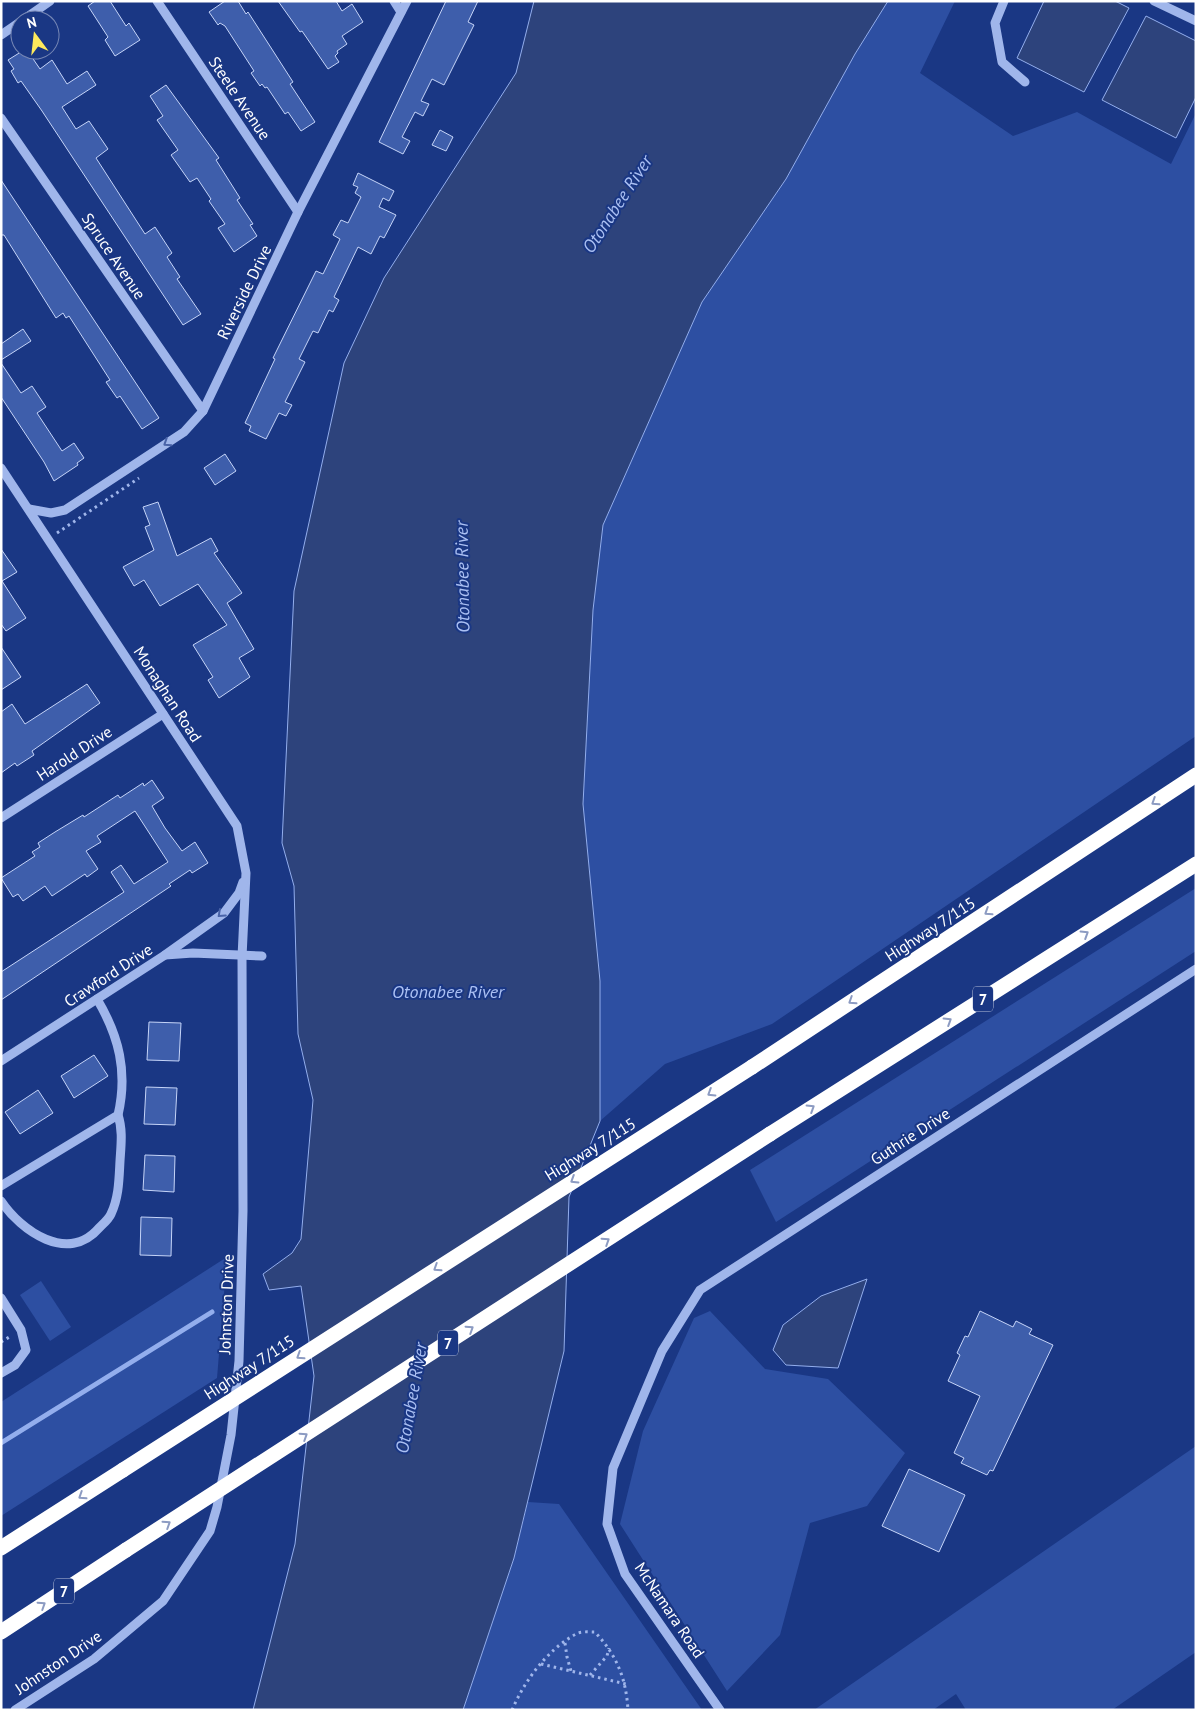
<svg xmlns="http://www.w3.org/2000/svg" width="1197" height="1711" font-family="'PT Sans',sans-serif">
<rect width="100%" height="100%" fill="#1a3784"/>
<g fill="#2d4fa2">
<path d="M888 1H955L920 73 1013 136 1077 112 1171 164 1196 113V736L772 1024 665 1064 600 1121V981L583 804 593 610 603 525 702 302 786 179 855 54Z"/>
<path d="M1196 888V951L776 1222 750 1170Z"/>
<path d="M227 1257 217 1378 1 1516V1402Z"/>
<path d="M41 1281 71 1327 50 1341 20 1295Z"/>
<path d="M710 1311 765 1369 828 1379 905 1453 867 1506 810 1523 780 1635 727 1691 620 1524 643 1431 694 1318Z"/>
<path d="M1196 1446V1652L1112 1710H966L956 1694 933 1710H814Z"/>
<path d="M528 1502 559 1504 702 1710H463L514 1558Z"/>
</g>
<g fill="#2d437c" stroke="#93aeed">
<path d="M534 1H888L855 54 786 179 702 302 603 525 593 610 583 804 600 981V1121L569 1197 564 1351 514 1558 463 1710H253L295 1544 314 1376 301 1286 269 1290 263 1274 292 1253 301 1239 313 1100 298 1034 294 886 282 843 294 591 344 363 384 278 516 73Z"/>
<path d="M1044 1H1115L1129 8 1084 92 1017 58Z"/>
<path d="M1146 16 1196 41V97L1176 138 1102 100Z"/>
<path d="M867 1279 838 1368 786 1365 773 1350 783 1325 821 1296Z"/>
</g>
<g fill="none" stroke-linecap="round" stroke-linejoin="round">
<path stroke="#93aeed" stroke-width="5" d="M1 1443 212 1312"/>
</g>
<g fill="#3e5eab" stroke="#c5d4f8">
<path d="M95 1H110L126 26 129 23 140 40 115 56 105 40 108 37 88 6Z"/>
<path d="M225 1H238L246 14 248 12 293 82 290 84 315 122 301 131 288 112 285 114 267 87 265 88 262 84 260 86 251 73 254 71 225 26 220 23 218 25 209 12Z"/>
<path d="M278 1H336L342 11 352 4 363 22 342 36 347 44 337 51 338 53 335 56 339 62 328 69 302 31 300 32Z"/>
<path d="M446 1H478L468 22 474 25 444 85 432 79 421 101 429 104 423 116 415 112 402 137 410 141 403 154 379 142Z"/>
<path d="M24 50H27L40 69 52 60 67 84 87 71 96 85 62 107 76 129 89 121 108 149 96 158 145 234 155 227 172 253 167 257 180 277 177 279 201 314 183 325 42 111 21 81 18 83 11 71 14 69 8 60Z"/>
<path d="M166 85 219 158 216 160 240 198 237 200 253 224 250 225 257 236 234 252 218 228 225 224 209 201 211 199 197 178 190 182 171 155 178 150 157 120 163 116 150 96Z"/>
<path d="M440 130 453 137 446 151 432 145Z"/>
<path d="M358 173 394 191 389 201 383 198 379 207 396 215 384 238 380 236 371 254 358 247 334 297 339 300 333 312 329 310 318 333 313 331 299 359 305 362 285 402 292 405 286 416 279 413 266 439 249 431 251 426 245 423 275 359 273 358 316 271 323 274 340 239 333 235 341 220 348 223 361 197 355 193 358 187 353 185Z"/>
<path d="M1 180 159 418 142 429 120 396 117 398 106 382 110 380 69 316 66 318 63 313 56 318 4 235H1Z"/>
<path d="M23 329 31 341 1 360V344Z"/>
<path d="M1 363 21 393 32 386 46 407 37 413 62 451 74 443 84 458 77 463 78 465 54 481 44 462 1 397Z"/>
<path d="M225 454 236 471 215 485 204 468Z"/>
<path d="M158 502 177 556 211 538 218 551 214 553 242 593 227 603 254 649 239 658 250 677 219 698 208 680 213 677 193 645 227 625 198 584 160 606 144 580 134 586 123 567 154 550 145 527 150 525 143 507Z"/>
<path d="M1 549 17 572 2 581 26 618 6 631 1 624Z"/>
<path d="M1 647 21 677 1 690Z"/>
<path d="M87 684 100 703 32 751 34 755 17 766 15 763 1 773V712L12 704 25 724Z"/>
<path d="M152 780 164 798 152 806 165 828 182 851 195 842 208 863 192 873 190 870 169 884 171 886 1 1000V972L124 892 111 872 121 865 134 884 168 862 135 811 97 836 101 842 86 851 98 869 87 877 85 874 52 896 45 886 23 901 18 894 13 897 1 878 35 856 32 852 40 847 38 843 55 832 83 815 84 817 118 795 120 798 143 783 144 786Z"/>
<path d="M149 1022 181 1023 179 1061 147 1060Z"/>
<path d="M94 1055 108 1076 74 1098 61 1076Z"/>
<path d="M146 1087 177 1088 175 1125 144 1124Z"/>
<path d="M38 1090 53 1113 20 1134 5 1112Z"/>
<path d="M145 1155 175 1156 174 1192 143 1190Z"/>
<path d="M141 1217 172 1218 171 1256 140 1255Z"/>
<path d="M980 1311 1013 1327 1016 1321 1032 1329 1029 1334 1053 1345 993 1471 990 1470 987 1475 961 1463 964 1458 954 1453 980 1396 948 1381 960 1355 957 1353 965 1336 968 1337Z"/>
<path d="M909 1469 965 1495 939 1552 882 1526Z"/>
</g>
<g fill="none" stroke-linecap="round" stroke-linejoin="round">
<g stroke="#a0b6eb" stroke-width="3" stroke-dasharray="2.5 4" stroke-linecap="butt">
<path d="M57 533 139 478"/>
<path d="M1 1342 11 1336"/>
<path d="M565 1643 567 1657 571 1671"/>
<path d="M541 1664 626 1684"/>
<path d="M590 1675 607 1656 609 1648"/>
<path d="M512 1710C525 1680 547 1650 576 1634 581 1631 589 1632 595 1632 617 1656 626 1678 628 1710"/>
</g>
<g stroke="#a0b6eb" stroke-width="9">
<path d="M157 1 298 212"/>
<path d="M394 1 401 12"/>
<path d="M1004 1 995 23 1002 62 1025 82"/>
<path d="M1154 1 1196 21"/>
<path d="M23 20 50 1"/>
<path d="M1 35 20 22"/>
<path d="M1 118 203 411"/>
<path d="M1 468 237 826 246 873 242 957 243 1211 239 1361 231 1435 217 1507 210 1531 163 1601 94 1659 15 1710"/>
<path d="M29 509 51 513 65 510 184 432 203 411 298 212 407 1"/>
<path d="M1 818 163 714"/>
<path d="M165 955 193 953 262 956"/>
<path d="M1 1061 165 955 224 913 239 893 243 882"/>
<path d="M1 1186 118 1115C128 1072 119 1036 97 999"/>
<path d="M1 1201C21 1231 68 1264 99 1228 103 1224 109 1219 111 1214 119 1197 119 1179 120 1161 121 1145 123 1130 118 1115"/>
<path d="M1 1298 21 1330 26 1350 15 1365 1 1373"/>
<path d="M720 1710 625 1574 607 1524 613 1468 662 1351 700 1290 1196 969"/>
</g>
<g stroke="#fff" stroke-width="15">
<path d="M752 1067 1196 775"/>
<path d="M770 1134 1196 864"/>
<path d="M1 1548 123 1470"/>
<path d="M1 1632 126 1550"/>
</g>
<g stroke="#fff" stroke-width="15">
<path d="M123 1470 752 1067"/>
<path d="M126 1550 770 1134"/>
</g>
</g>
<defs><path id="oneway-chevron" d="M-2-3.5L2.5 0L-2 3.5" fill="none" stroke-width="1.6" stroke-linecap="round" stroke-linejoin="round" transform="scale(1.25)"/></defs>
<g stroke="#4963a8">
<use href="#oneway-chevron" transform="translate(167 443) rotate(147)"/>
<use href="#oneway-chevron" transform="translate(221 914) rotate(138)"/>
</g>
<g stroke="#8c9bc2">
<use href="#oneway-chevron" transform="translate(1155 802) rotate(147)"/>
<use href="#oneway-chevron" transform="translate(988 912) rotate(147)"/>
<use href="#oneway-chevron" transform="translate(1085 934) rotate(-32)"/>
<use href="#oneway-chevron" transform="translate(852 1001) rotate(147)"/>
<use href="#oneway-chevron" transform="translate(948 1021) rotate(-32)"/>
<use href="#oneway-chevron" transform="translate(711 1093) rotate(148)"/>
<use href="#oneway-chevron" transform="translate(811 1108) rotate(-32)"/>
<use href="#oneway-chevron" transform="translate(574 1180) rotate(148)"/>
<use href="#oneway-chevron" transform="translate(606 1241) rotate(-33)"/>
<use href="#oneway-chevron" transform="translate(437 1268) rotate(147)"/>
<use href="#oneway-chevron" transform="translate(470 1329) rotate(-33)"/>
<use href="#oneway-chevron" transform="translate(300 1356) rotate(147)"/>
<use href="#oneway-chevron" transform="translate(304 1436) rotate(-33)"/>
<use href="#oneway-chevron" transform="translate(82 1496) rotate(147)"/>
<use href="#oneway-chevron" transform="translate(167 1524) rotate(-33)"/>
<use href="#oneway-chevron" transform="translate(42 1605) rotate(-33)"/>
</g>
<g text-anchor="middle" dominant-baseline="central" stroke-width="4" stroke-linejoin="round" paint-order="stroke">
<g fill="#1a3784" stroke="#bac3da" stroke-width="1">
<rect x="973" y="986.5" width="20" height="25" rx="4"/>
<rect x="438" y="1330.5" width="20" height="25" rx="4"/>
<rect x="54" y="1578.5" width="20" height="25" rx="4"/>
</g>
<g font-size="15" font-weight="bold" fill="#fff">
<text x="983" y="999">7</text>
<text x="448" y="1343">7</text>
<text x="64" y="1591">7</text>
</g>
<g font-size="16" fill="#fff" stroke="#1a3784">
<text transform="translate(240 98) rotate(56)">Steele Avenue</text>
<text transform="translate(114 256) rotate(56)">Spruce Avenue</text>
<text transform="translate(244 292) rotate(-64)">Riverside Drive</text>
<text transform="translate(168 694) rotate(57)">Monaghan Road</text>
<text transform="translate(74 753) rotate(-33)">Harold Drive</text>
<text transform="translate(930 929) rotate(-33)">Highway 7/115</text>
<text transform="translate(108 975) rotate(-33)">Crawford Drive</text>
<text transform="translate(910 1136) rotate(-33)">Guthrie Drive</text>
<text transform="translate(590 1149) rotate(-32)">Highway 7/115</text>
<text transform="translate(226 1304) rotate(-88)">Johnston Drive</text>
<text transform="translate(249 1367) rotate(-33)">Highway 7/115</text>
<text transform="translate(670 1610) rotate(56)">McNamara Road</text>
<text transform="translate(58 1662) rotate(-34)">Johnston Drive</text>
</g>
<g font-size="18" font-style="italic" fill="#abc0f3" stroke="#1a3784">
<text transform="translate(617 204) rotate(-57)">Otonabee River</text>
<text transform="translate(462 577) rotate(-91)">Otonabee River</text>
<text x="448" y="991">Otonabee River</text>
<text transform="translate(411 1398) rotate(-80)">Otonabee River</text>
</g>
</g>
<rect width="1197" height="1711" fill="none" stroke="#ffffff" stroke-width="5"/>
<g transform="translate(35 35) rotate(345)"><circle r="24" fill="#1a3784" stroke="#7687b5"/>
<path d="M0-4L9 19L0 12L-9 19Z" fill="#fde95c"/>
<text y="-8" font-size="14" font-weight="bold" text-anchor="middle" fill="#ffffff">N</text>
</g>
</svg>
